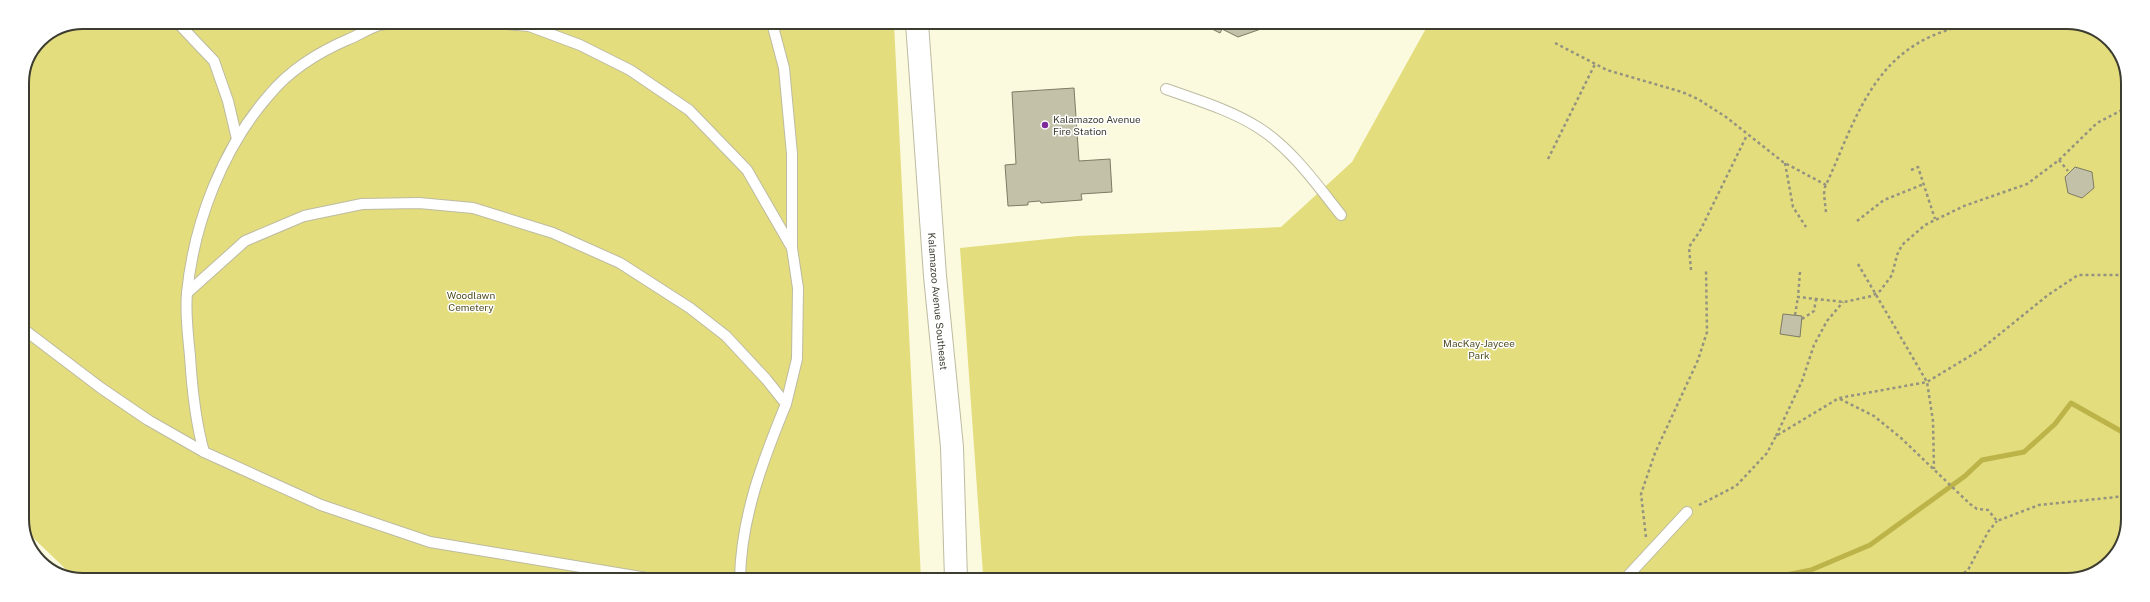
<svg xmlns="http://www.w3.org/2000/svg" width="2150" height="602" font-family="'Public Sans',sans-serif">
<rect width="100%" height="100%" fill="#fbfade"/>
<g fill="#e4dd7d">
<path d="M83 22 894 23 921 579 75 578 25 530 22 523V83L40 40Z"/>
<path d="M1429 23 2082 24 2113 43 2128 79 2126 534 2104 567 2067 580 1019 579 983 574 960 248 1078 236 1281 227 1352 162Z"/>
</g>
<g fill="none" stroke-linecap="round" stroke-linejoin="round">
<path stroke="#bcb349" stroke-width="5" d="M1761 580 1811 570 1870 545 1965 476 1982 460 2024 452 2055 424 2071 403 2126 434"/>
</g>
<g fill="#c3c1a7" stroke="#7d7c64">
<path d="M1200 23H1278L1238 37 1222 29 1220 33Z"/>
<path d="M1074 88 1079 161 1110 159 1112 192 1081 194 1082 200 1041 203 1040 201 1028 202V205L1008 206 1005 165 1016 164 1012 92Z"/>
<path d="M2075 167 2092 172 2094 188 2082 198 2068 193 2065 177Z"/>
<path d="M1783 314 1802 316 1800 337 1780 334Z"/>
</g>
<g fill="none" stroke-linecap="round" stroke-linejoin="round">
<g stroke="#bdbba1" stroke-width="12">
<g id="service">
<path d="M177 22 214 61 228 101 237 139"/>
<path d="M410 22C400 23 389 23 380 25 369 28 359 35 349 39 321 51 290 70 270 94 223 147 194 222 187 293 185 313 188 335 190 356 192 389 195 420 204 452L321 505 430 542 653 579"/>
<path d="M483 22 529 26 580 45 630 70 689 110 747 170 792 248 798 288 797 359 786 404"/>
<path d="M772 23 784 68 792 154V248"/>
<path d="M1166 89C1197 100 1231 110 1259 128 1292 149 1317 185 1341 215"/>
<path d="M187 293 245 241 304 216 362 204 419 203 473 208 553 233 620 263 690 308 726 336 766 379 786 404C763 460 741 517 740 579"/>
<path d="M22 328 101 388 148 420 204 452"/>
<path d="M1624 580 1687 512"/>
</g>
</g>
<g stroke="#bdbba1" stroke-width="24">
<g id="secondary">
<path id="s1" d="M917 23 935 276 952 447 956 579"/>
</g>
</g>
<g stroke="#949380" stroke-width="2.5" stroke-dasharray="3 3" stroke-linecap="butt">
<path d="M1555 43 1607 70 1682 92 1698 99 1726 117 1783 162 1826 185"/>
<path d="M1548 159 1595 64"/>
<path d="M2059 160 2068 171"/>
<path d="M1785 163 1793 207 1806 227"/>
<path d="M1911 170 1918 167 1935 219"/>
<path d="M1826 212 1824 194 1825 187C1849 136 1865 76 1915 45 1930 35 1948 30 1965 24"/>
<path d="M1857 221 1884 200 1924 184"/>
<path d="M1858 264 1927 382 1933 421 1934 469"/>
<path d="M1691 270 1689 247 1700 231 1747 135"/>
<path d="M1800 272 1798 297 1844 302 1872 296 1880 291 1892 275 1897 255 1902 245 1925 225 1964 206 2027 184 2059 160 2097 123 2128 107"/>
<path d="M1795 315 1798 297"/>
<path d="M1802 319 1814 311 1816 299"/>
<path d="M1840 399 1874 416 1901 438 1970 504 1977 509 1988 510 1997 521 2039 505 2126 496"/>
<path d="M1776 436 1802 381 1814 345 1827 321 1843 302"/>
<path d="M1699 505 1736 486 1767 453 1776 436 1839 398 1927 382 1980 350 2048 295 2078 275H2127"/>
<path d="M1646 537 1641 494 1655 453 1698 360 1707 332 1706 269"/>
<path d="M1954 580 1968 570 1988 532 1997 521"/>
</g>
<use href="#service" stroke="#fff" stroke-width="10"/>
<use href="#secondary" stroke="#fff" stroke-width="22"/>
</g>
<circle fill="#7d2c9c" stroke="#fff" stroke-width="1.5" cx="1045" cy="125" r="4"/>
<g text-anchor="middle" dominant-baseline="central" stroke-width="3" stroke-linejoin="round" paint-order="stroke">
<g font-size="10" fill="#3d3c31" stroke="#fff" text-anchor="start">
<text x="1053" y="119">Kalamazoo Avenue<tspan x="1053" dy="12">Fire Station</tspan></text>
</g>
<g font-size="10" fill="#535024" stroke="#fff">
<text x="471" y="295">Woodlawn<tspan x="471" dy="12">Cemetery</tspan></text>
<text x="1479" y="343">MacKay-Jaycee<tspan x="1479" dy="12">Park</tspan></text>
</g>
<g font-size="10" fill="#3d3c31" stroke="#fff">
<text stroke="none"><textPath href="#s1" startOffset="279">Kalamazoo Avenue Southeast</textPath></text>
</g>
</g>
<path d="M0 0H2150V602H0ZM83 29H2067A54 54 0 0 1 2121 83V519A54 54 0 0 1 2067 573H83A54 54 0 0 1 29 519V83A54 54 0 0 1 83 29Z" fill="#fff" fill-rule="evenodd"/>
<path fill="none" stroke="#3d3c31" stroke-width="2" d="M83 29H2067A54 54 0 0 1 2121 83V519A54 54 0 0 1 2067 573H83A54 54 0 0 1 29 519V83A54 54 0 0 1 83 29Z"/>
</svg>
